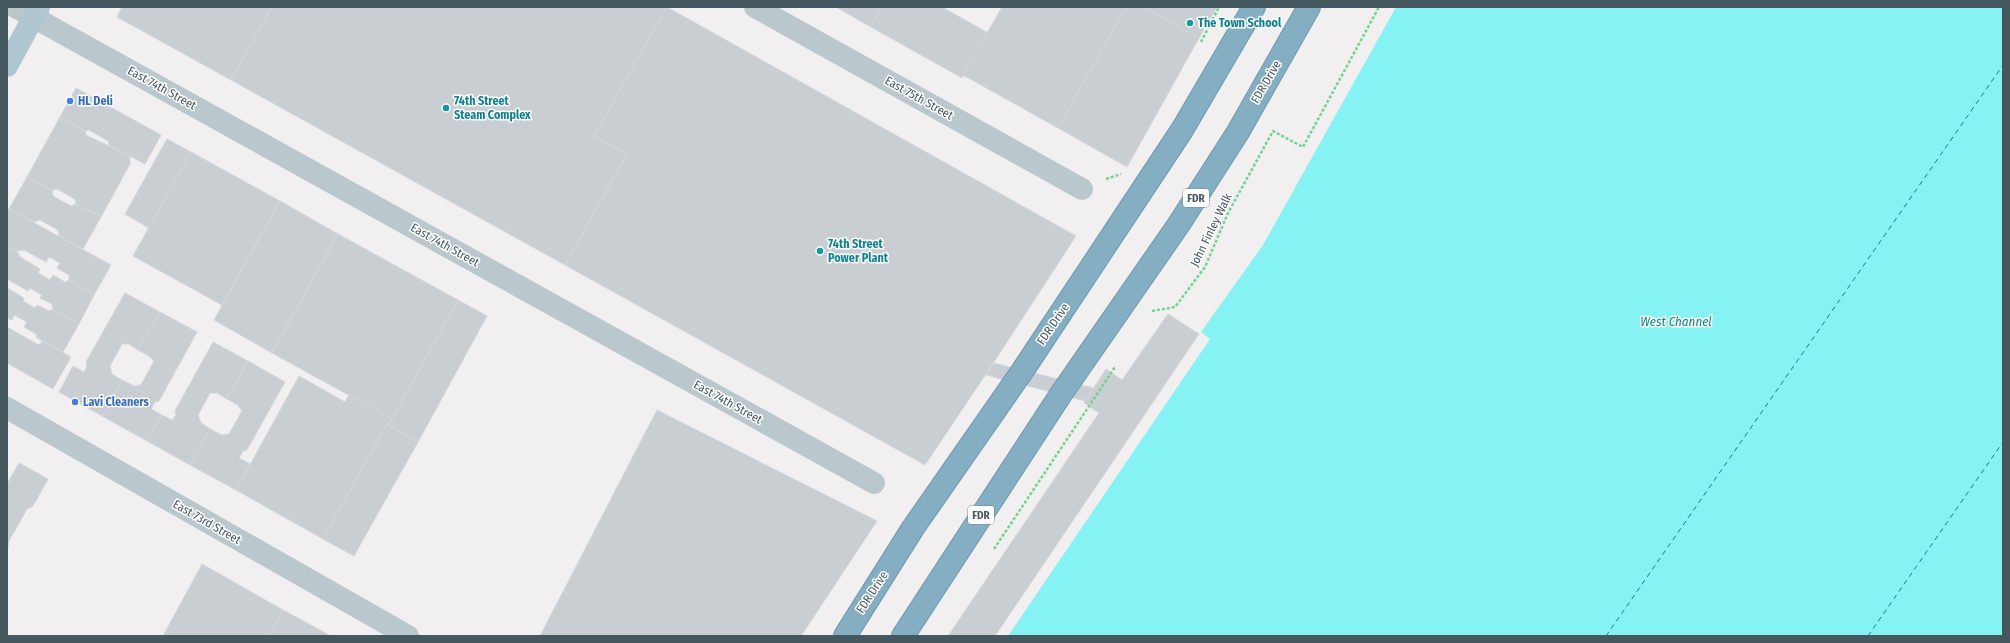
<svg xmlns="http://www.w3.org/2000/svg" width="2010" height="643" font-family="'Fira Sans Condensed',sans-serif">
<rect width="100%" height="100%" fill="#f2eff0"/>
<path fill="#85f2f3" d="M1396 7H2003V636H1008L1210 339 1201 332 1263 245Z"/>
<g fill="none" stroke-linecap="round" stroke-linejoin="round">
<g stroke="#068485" stroke-width="1" stroke-dasharray="5 4" stroke-linecap="butt">
<path d="M1606 636 2003 65"/>
<path d="M1868 636 2003 442"/>
</g>
</g>
<g fill="#c9ced3" stroke="#d3d7dc">
<path d="M122 7H272L231 80 117 17Z"/>
<path d="M272 7H667L594 136 627 154 565 265 231 80Z"/>
<path d="M667 7 1076 236 996 359 925 465 565 265 627 154 594 136Z"/>
<path d="M836 7H882L871 27Z"/>
<path d="M882 7H942L988 33 962 78 871 27Z"/>
<path d="M1002 7H1126L1058 128 963 75Z"/>
<path d="M1126 7H1144L1199 38 1127 167 1058 128Z"/>
<path d="M1144 7H1217L1199 38Z"/>
<path d="M76 88 161 135 145 164 109 145 108 141 89 130 85 131 60 117Z"/>
<path d="M60 117 85 131 86 135 130 156V164L101 217 76 204 75 199 57 189 52 190 27 177Z"/>
<path d="M167 139 191 152 149 228 125 214Z"/>
<path d="M191 152 280 201 222 305 133 256Z"/>
<path d="M27 177 52 190 53 196 71 206 76 204 101 217 83 249 59 236 58 230 40 220 34 222 9 209Z"/>
<path d="M280 201 338 234 272 353 214 320Z"/>
<path d="M9 209 111 265 94 295 69 280V275L57 268 60 263 49 257 46 262 24 250 17 251 7 246V212Z"/>
<path d="M338 234 458 300 392 419 272 353Z"/>
<path d="M7 246 17 251 20 257 40 269 38 273 50 280 53 275 65 282 69 280 94 295 79 324 53 309 52 304 40 298 42 295 30 288 28 291 7 279Z"/>
<path d="M7 288 24 298 23 301 35 308 37 305 49 311 53 309 79 324 63 352 37 338 36 334 24 327 27 322 14 315 12 320 7 318Z"/>
<path d="M125 293 160 312 138 350 129 344H122L110 366 112 374 122 380 102 416 59 392 73 366 84 372 87 366 86 362Z"/>
<path d="M458 300 487 316 418 442 389 425Z"/>
<path d="M160 312 197 332 159 401 155 402 151 409 162 415 147 441 102 416 122 380 134 386 141 385 154 361 149 356 138 350Z"/>
<path d="M1168 314 1199 334 995 636H948L1099 413 1084 403 1106 369 1122 380Z"/>
<path d="M7 327 39 345 42 341 71 357 53 389 7 363Z"/>
<path d="M213 342 248 361 227 399 217 393H210L198 415 201 423 210 429 190 465 147 441 162 415 172 420 176 415 175 411Z"/>
<path d="M248 361 285 382 247 450 243 451 239 458 250 464 236 490 190 465 210 429 222 435 229 434 242 411 238 405 227 399Z"/>
<path d="M994 363 1070 382 1093 388 1085 401 986 375Z"/>
<path d="M299 376 345 402 349 395 392 419 389 425 387 424 323 539 236 490Z"/>
<path d="M657 410 877 521 801 636H540Z"/>
<path d="M387 424 418 442 354 556 323 539Z"/>
<path d="M19 463 48 479 33 506 27 509 9 541 7 552V484Z"/>
<path d="M202 564 283 610 269 636H163Z"/>
<path d="M283 610 331 636H269Z"/>
</g>
<g fill="none" stroke-linecap="round" stroke-linejoin="round">
<g stroke="#6f9aae" stroke-width="24">
<g id="highway">
<path d="M845 636 913 528 1023 370 1182 130 1254 7"/>
<path d="M903 636 1061 394 1179 224 1238 132 1309 7"/>
</g>
</g>
<g stroke="#70d48f" stroke-width="2.5" stroke-dasharray="3 2" stroke-linecap="butt">
<path d="M1201 42 1219 7"/>
<path d="M1106 179 1121 174"/>
<path d="M1152 311 1175 307 1205 267 1228 213 1273 131 1303 147 1379 7"/>
<path d="M994 549 1115 367"/>
</g>
<g stroke="#bac8ce" stroke-width="22">
<path d="M15 7 874 483"/>
<path d="M755 7 1082 189"/>
<path d="M7 408 408 636"/>
</g>
<path stroke="#adc6d0" stroke-width="22" d="M7 66 39 7"/>
<use href="#highway" stroke="#84aec2" stroke-width="22"/>
</g>
<g fill="#0f9aa8" stroke="#fff" stroke-width="1.5">
<circle cx="1190" cy="23" r="4"/>
<circle cx="446" cy="108" r="4"/>
<circle cx="820" cy="251" r="4"/>
</g>
<g fill="#3f7fe0" stroke="#fff" stroke-width="1.5">
<circle cx="70" cy="101" r="4"/>
<circle cx="75" cy="402" r="4"/>
</g>
<g text-anchor="middle" dominant-baseline="central" stroke-width="3" stroke-linejoin="round" paint-order="stroke">
<g fill="#fff" stroke="#7e8a8f" stroke-width="1">
<rect x="1183" y="189" width="26" height="18" rx="3"/>
<rect x="968" y="506" width="26" height="18" rx="3"/>
</g>
<g font-size="11" font-weight="bold" fill="#46585f">
<text x="1196" y="198">FDR</text>
<text x="981" y="515">FDR</text>
</g>
<g font-size="12" font-weight="bold" fill="#0d838f" stroke="#fff" text-anchor="start">
<text x="1198" y="23">The Town School</text>
<text x="454" y="101">74th Street<tspan x="454" dy="14">Steam Complex</tspan></text>
<text x="828" y="244">74th Street<tspan x="828" dy="14">Power Plant</tspan></text>
</g>
<g font-size="12" fill="#46585f" stroke="#fff">
<text transform="translate(1266 82) rotate(-60)">FDR Drive</text>
<text transform="translate(162 88) rotate(29)">East 74th Street</text>
<text transform="translate(919 98) rotate(29)">East 75th Street</text>
<text transform="translate(1211 230) rotate(-64)">John Finley Walk</text>
<text transform="translate(445 245) rotate(29)">East 74th Street</text>
<text transform="translate(1053 324) rotate(-56)">FDR Drive</text>
<text transform="translate(728 402) rotate(29)">East 74th Street</text>
<text transform="translate(207 522) rotate(30)">East 73rd Street</text>
<text transform="translate(872 592) rotate(-57)">FDR Drive</text>
</g>
<g font-size="12" font-weight="bold" fill="#366cbe" stroke="#fff" text-anchor="start">
<text x="78" y="101">HL Deli</text>
<text x="83" y="402">Lavi Cleaners</text>
</g>
<g font-size="13" font-style="italic" fill="#068485" stroke="#fff">
<text x="1676" y="321">West Channel</text>
</g>
</g>
<rect width="2010" height="643" fill="none" stroke="#46585f" stroke-width="16"/>
</svg>
